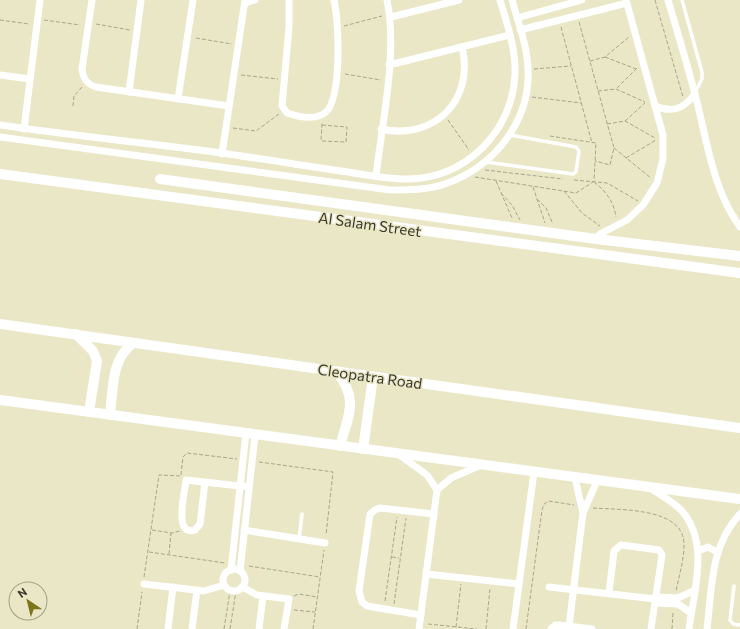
<svg xmlns="http://www.w3.org/2000/svg" width="740" height="629" font-family="Commissioner,sans-serif">
<rect width="100%" height="100%" fill="#e9e7c5"/>
<g fill="none" stroke-linecap="round" stroke-linejoin="round">
<g stroke="#a8a68c" stroke-width="1" stroke-dasharray="4 2" stroke-linecap="butt">
<path d="M655 0 683 97"/>
<path d="M0 20 29 24"/>
<path d="M44 20 80 25"/>
<path d="M579 22 614 148 610 165 595 161"/>
<path d="M96 24 130 30"/>
<path d="M344 26 382 16"/>
<path d="M561 27 592 143"/>
<path d="M196 38 232 44"/>
<path d="M605 57 636 69"/>
<path d="M590 61 605 57 629 37"/>
<path d="M534 69 571 66"/>
<path d="M345 74 381 80"/>
<path d="M241 75 278 79"/>
<path d="M617 88 637 68"/>
<path d="M598 91 616 89 645 102"/>
<path d="M532 97 581 103"/>
<path d="M73 106 74 96 82 87"/>
<path d="M448 120 469 150"/>
<path d="M625 121 645 103"/>
<path d="M607 124 625 121 655 138"/>
<path d="M322 125 347 127 346 142 322 141 321 140 322 125V123"/>
<path d="M233 128 256 131 279 114"/>
<path d="M550 136 596 143 594 181"/>
<path d="M614 148 651 178"/>
<path d="M626 158 656 140"/>
<path d="M485 170 563 179"/>
<path d="M475 177 576 193 593 182"/>
<path d="M574 180 607 183 638 201"/>
<path d="M496 181 512 218"/>
<path d="M594 182C606 191 614 202 616 217"/>
<path d="M533 187 545 223"/>
<path d="M564 191 582 213 600 226"/>
<path d="M501 193 512 205 520 220"/>
<path d="M537 199 546 208 553 224"/>
<path d="M259 462 333 472 326 535"/>
<path d="M181 475 183 457 187 453 237 459"/>
<path d="M593 508C619 510 685 507 684 545 684 560 679 576 676 591"/>
<path d="M152 530 172 533 180 531"/>
<path d="M149 552 225 563"/>
<path d="M169 554 171 533"/>
<path d="M392 557 399 558"/>
<path d="M249 566 320 577"/>
<path d="M144 577 159 475 181 476"/>
<path d="M294 596 299 594 317 597"/>
<path d="M385 601 397 517"/>
<path d="M394 604 406 518"/>
<path d="M294 610 315 612"/>
<path d="M428 624 477 629"/>
<path d="M456 627 461 584"/>
<path d="M137 629 142 592"/>
<path d="M224 629 230 591"/>
<path d="M230 629 236 591"/>
<path d="M313 629 324 550"/>
<path d="M486 629 490 588"/>
<path d="M526 629 542 510 544 504 549 501 574 505"/>
<path d="M672 629 673 612"/>
</g>
<g stroke="#fff" stroke-width="3.5">
<path d="M682 0 702 72V79L695 92"/>
<path d="M486 162 573 174 576 172 579 151 576 147 510 135"/>
<path d="M299 539 302 514"/>
<path d="M734 586 730 620 733 624 740 625"/>
</g>
<g stroke="#fff" stroke-width="7">
<path d="M92 0 82 69C83 79 87 84 96 87L229 106"/>
<path d="M289 0V27L282 106 287 113C299 117 316 121 326 112 342 97 339 21 334 0"/>
<path d="M668 0C677 31 687 63 695 94 707 140 712 188 740 227"/>
<path d="M245 3 255 0"/>
<path d="M391 17 459 0"/>
<path d="M517 18 582 0"/>
<path d="M520 30 627 3"/>
<path d="M389 65 510 35"/>
<path d="M0 75 30 79"/>
<path d="M129 92 141 0"/>
<path d="M178 99 193 0"/>
<path d="M655 106C671 113 685 109 695 93"/>
<path d="M0 125C74 136 148 143 221 153 264 159 306 166 348 172 367 175 387 179 406 179 465 180 513 131 515 74 516 49 507 24 500 0"/>
<path d="M24 129 40 0"/>
<path d="M381 129C434 141 475 100 462 47"/>
<path d="M0 137 390 190C409 190 427 190 445 184 494 167 531 121 528 68 527 45 518 22 512 0"/>
<path d="M222 154 245 0"/>
<path d="M376 176C382 123 398 52 387 0"/>
<path d="M596 239 600 234 627 220 643 205 657 183 663 159V135L626 0"/>
<path d="M398 454 427 475 437 490 419 629"/>
<path d="M575 478 583 513"/>
<path d="M205 482 200 524 195 530C173 537 185 492 186 480L249 487"/>
<path d="M650 488C661 495 672 501 681 510 710 541 694 591 689 629"/>
<path d="M437 490 451 478 481 465"/>
<path d="M244 530 325 543"/>
<path d="M698 551 708 547 717 552"/>
<circle cx="234" cy="580" r="11"/>
<path d="M231 570 246 433"/>
<path d="M240 571 255 435"/>
<path d="M426 574 519 584"/>
<path d="M144 584 204 591 224 585"/>
<path d="M242 587 257 595 289 599 284 629"/>
<path d="M549 587 655 599"/>
<path d="M609 593 614 551 621 545 659 550 662 555 651 629"/>
<path d="M655 597 678 598 695 590"/>
<path d="M655 603 678 604 691 613"/>
<path d="M421 615 367 606 362 602 359 591 370 514 375 510 380 508 434 514"/>
<path d="M559 625 592 629"/>
<path d="M569 626 583 513 597 481"/>
<path d="M168 629 173 587"/>
<path d="M192 629 197 590"/>
<path d="M259 629 263 596"/>
<path d="M513 629 534 472"/>
<path d="M551 629 555 625 561 626"/>
<path d="M707 629C712 588 710 546 740 514"/>
</g>
<g stroke="#fff" stroke-width="10">
<path d="M0 174 740 273"/>
<path d="M160 179 596 239 740 256"/>
<path d="M0 324 740 428"/>
<path d="M76 334 93 351 97 361 89 412"/>
<path d="M336 371C359 399 349 414 340 446"/>
<path d="M0 400 740 499"/>
<path d="M110 415C113 390 111 359 133 343"/>
<path d="M363 449 373 377"/>
</g>
</g>
<g text-anchor="middle" dominant-baseline="central" stroke-width="3" stroke-linejoin="round" paint-order="stroke">
<g font-size="15" fill="#3b3a2c" stroke="#e9e7c5">
<text transform="translate(370 224) rotate(8)">Al Salam Street</text>
<text transform="translate(370 376) rotate(8)">Cleopatra Road</text>
</g>
</g>
<g transform="translate(28 601) rotate(325)"><circle r="19" fill="#e9e7c5" stroke="#a3a288"/>
<path d="M0-3L7 15L0 10L-7 15Z" fill="#7d7519"/>
<text y="-6" font-size="11" font-weight="bold" text-anchor="middle" fill="#3b3a2c">N</text>
</g>
</svg>
